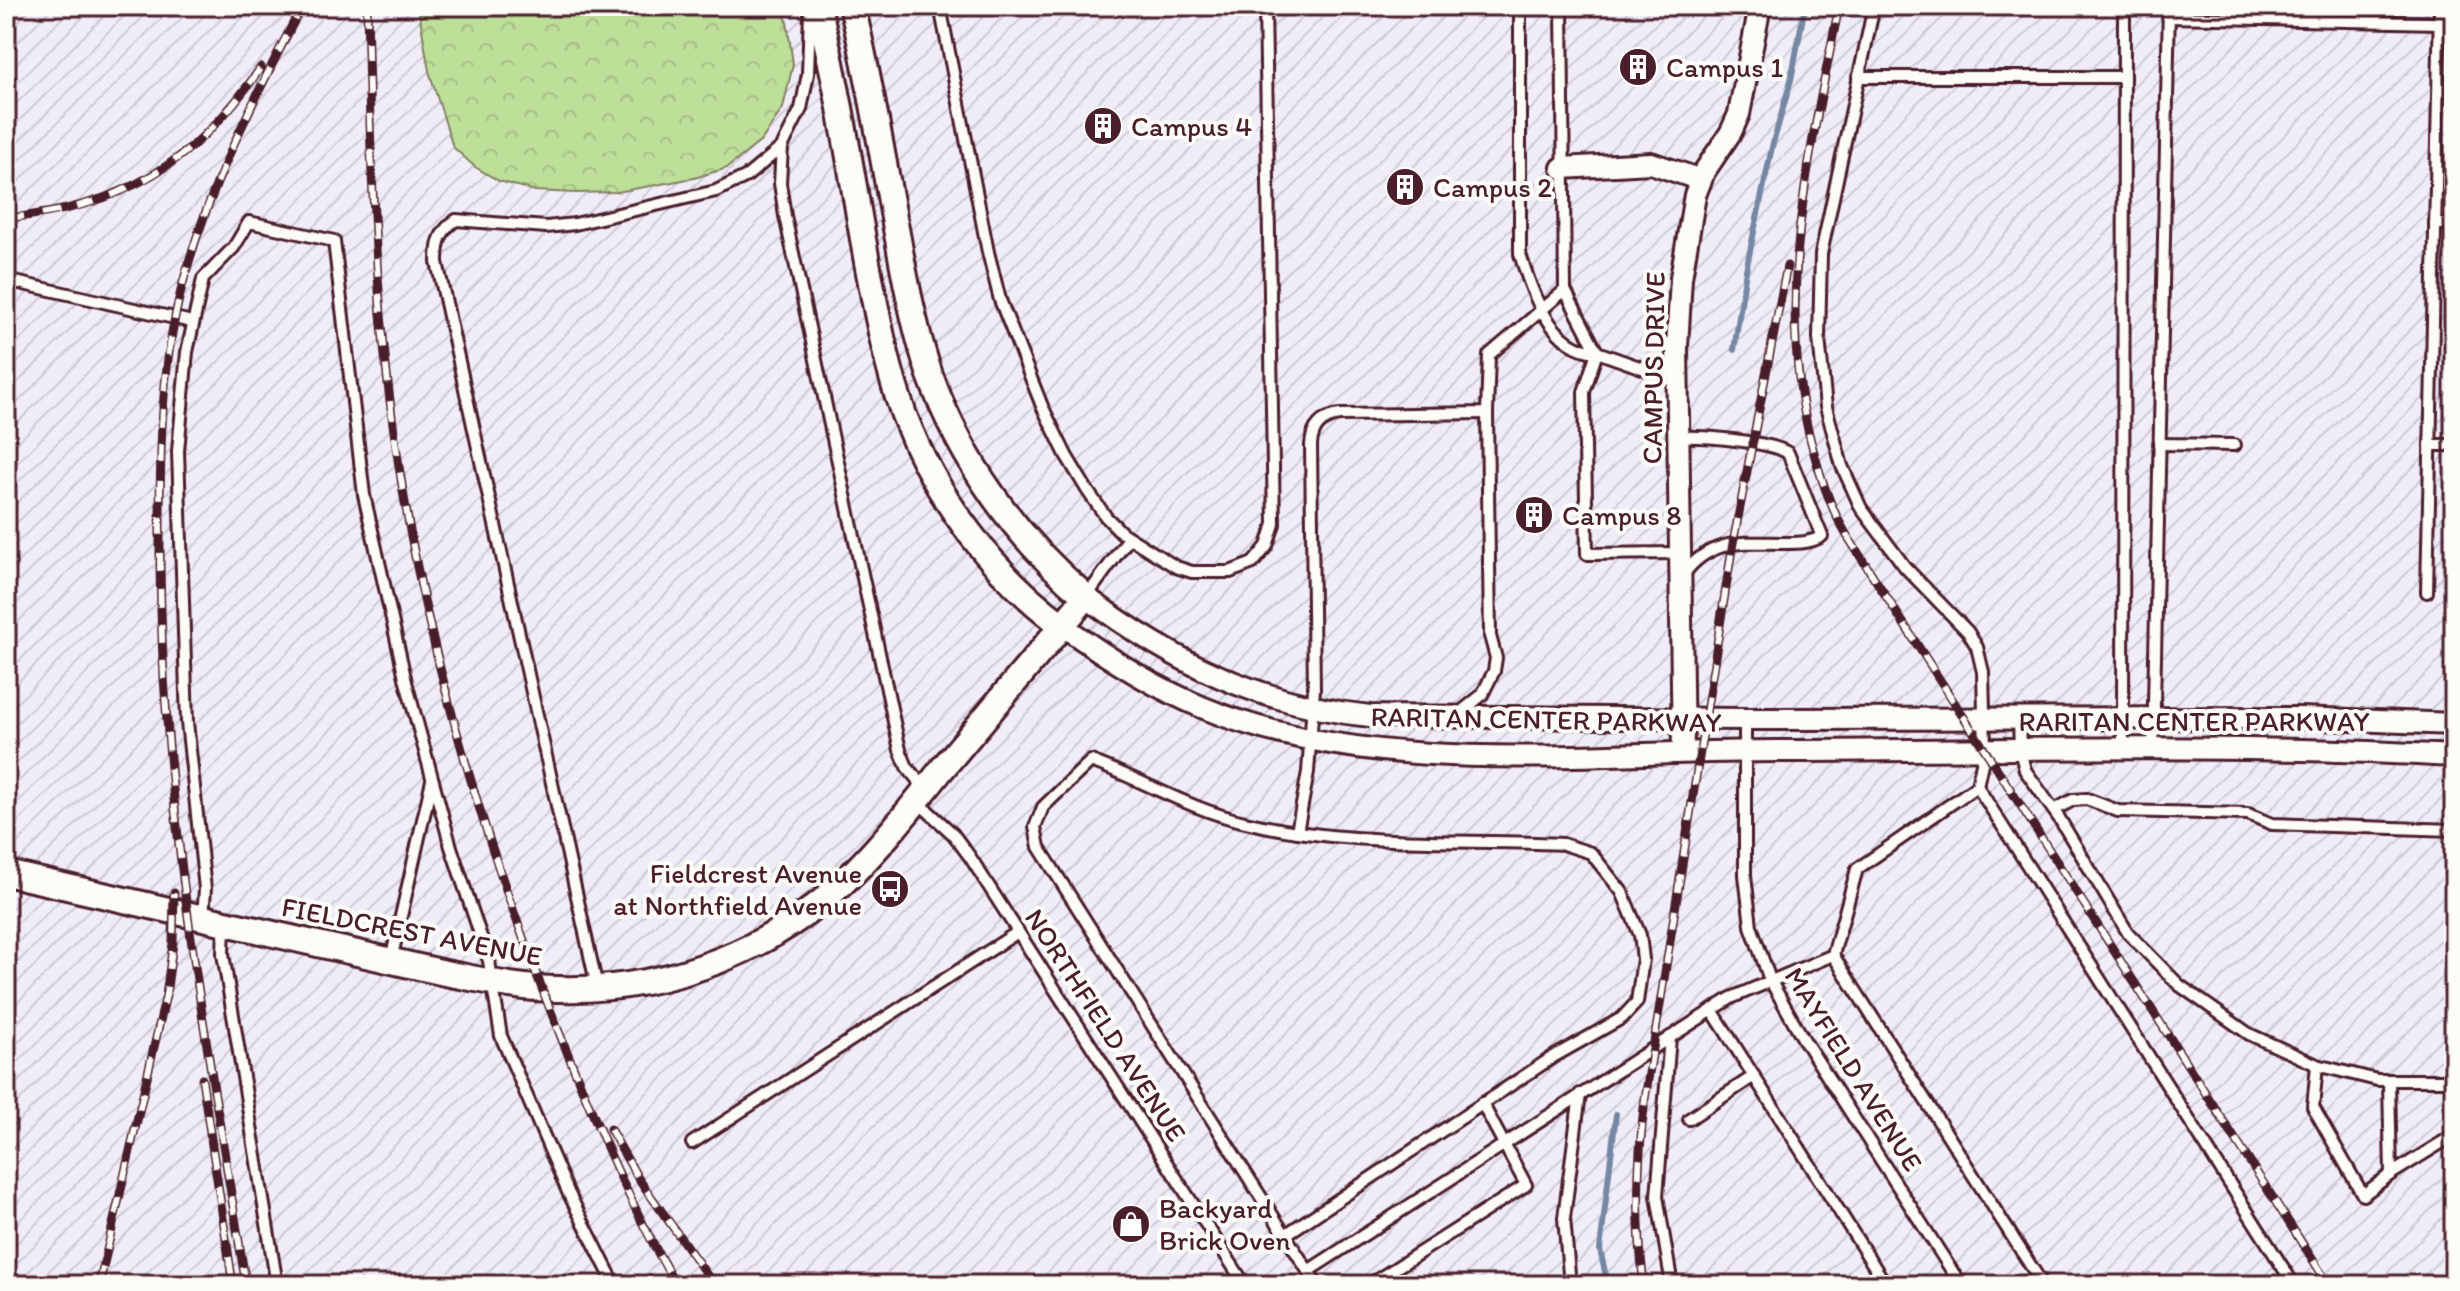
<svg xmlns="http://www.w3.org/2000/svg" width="2460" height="1291" font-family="Itim,sans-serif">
<defs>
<pattern id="industrial-furrows" width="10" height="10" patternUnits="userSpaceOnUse" patternTransform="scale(2)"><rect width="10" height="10" fill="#f0edf9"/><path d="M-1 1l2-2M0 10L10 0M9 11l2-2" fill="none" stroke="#cfcbd6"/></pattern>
<pattern id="forest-crowns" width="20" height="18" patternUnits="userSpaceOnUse" patternTransform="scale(2)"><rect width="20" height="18" fill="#bddf98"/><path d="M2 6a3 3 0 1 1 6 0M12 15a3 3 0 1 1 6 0" fill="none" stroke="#a4bf83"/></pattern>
</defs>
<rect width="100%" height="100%" fill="#fdfcf7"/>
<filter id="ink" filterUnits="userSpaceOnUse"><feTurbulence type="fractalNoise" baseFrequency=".0125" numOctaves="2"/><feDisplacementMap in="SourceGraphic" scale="16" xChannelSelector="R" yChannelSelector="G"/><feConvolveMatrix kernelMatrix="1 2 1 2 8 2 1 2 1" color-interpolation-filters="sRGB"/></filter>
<g filter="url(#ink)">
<rect fill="url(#industrial-furrows)" x="6" y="6" width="2448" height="1279"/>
<path fill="url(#forest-crowns)" stroke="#847f62" stroke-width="2" d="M418 6H782L787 21 793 64 783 108 761 141 727 168 694 178 617 192 576 193 535 191 499 181 475 167 453 147 429 71Z"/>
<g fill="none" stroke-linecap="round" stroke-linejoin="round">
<g stroke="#7687a4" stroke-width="6">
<path d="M1734 350 1746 270 1772 147 1791 80 1805 6"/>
<path d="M1608 1285 1600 1250 1616 1114"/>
</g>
<g stroke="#4a1f2b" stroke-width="16">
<g id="service">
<path d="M940 6 988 252 1000 300 1042 406 1066 455 1087 490 1106 517 1122 533 1176 567 1192 572H1230L1253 563 1267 546 1274 524 1265 6"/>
<path d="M1520 6V254C1532 292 1550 349 1597 352L1565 290 1562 6"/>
<path d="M1874 6 1821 254 1819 338 1826 407 1842 466 1861 508 1905 567 1968 632 1977 647 1983 672 1985 750 1977 786 1857 869 1833 955 2043 1285"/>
<path d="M2168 17 2440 23"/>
<path d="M1858 77H2124"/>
<path d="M782 147 780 183 785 216 900 750 907 767 925 789"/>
<path d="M2435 224H2454"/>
<path d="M6 280 192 322"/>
<path d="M1678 370 1645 369 1597 352 1584 392 1587 554 1680 553"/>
<path d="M1679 437C1703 436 1769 441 1788 453L1822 536C1811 543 1799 543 1786 543 1746 543 1711 537 1684 574"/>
<path d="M2159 444 2234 445"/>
<path d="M2430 445H2454"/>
<path d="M2427 592 2440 6"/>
<path d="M1086 597 1129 538"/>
<path d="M1461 712 1482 695 1494 671 1496 658 1490 636 1487 413"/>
<path d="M1745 719V875L1751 926 1770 980 1804 1040 1961 1285"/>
<path d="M2019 719 2020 750 2025 770 2059 818 2128 933 2179 985 2249 1034 2317 1065 2377 1080H2454"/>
<path d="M2123 750 2124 6"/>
<path d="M2153 750 2169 6"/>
<path d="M1977 786 2294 1285"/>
<path d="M917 801 953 834 970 857 1245 1285"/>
<path d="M2054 810 2073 800 2087 799 2118 811 2248 814 2272 824 2454 830"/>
<path d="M1297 832 1308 772 1314 689 1311 445C1312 427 1322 417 1340 415L1487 413 1489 355 1565 290"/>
<path d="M203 917 205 889 187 722 178 451 187 352 203 279 234 247 249 222 334 241 364 495 406 682 451 847 489 961 501 1036 568 1192 615 1285"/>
<path d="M224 924 223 954 277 1285"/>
<path d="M391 960 432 780"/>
<path d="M597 987 437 262C437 242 440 231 456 220L546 227 575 224 716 191 747 176 782 147 801 109 808 74 810 12"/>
<path d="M1712 1010 1886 1285"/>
<path d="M1670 1037 1657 1196 1672 1285"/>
<path d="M2317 1065 2313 1107 2363 1195 2391 1174 2454 1135"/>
<path d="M2389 1082 2391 1174"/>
<path d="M1689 1119 1754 1076"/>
<path d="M692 1143 1018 932"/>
<path d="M1285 1235 1553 1057 1622 1018 1637 1002 1643 959 1640 935 1622 892 1591 853 1563 844C1456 839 1350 847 1245 822 1191 810 1143 780 1091 761L1043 807 1035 827 1039 847 1285 1235 1317 1285"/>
<path d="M1308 1271 1731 998 1833 955"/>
<path d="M1369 1285 1526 1185 1482 1103"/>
<path d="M1570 1285 1564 1218 1580 1094"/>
</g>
</g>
<g stroke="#4a1f2b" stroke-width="26">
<g id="minor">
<path d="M1562 168 1651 163 1701 180"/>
<path d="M1086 597C1173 662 1261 705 1370 716L1745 719 2300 718 2454 724"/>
<path d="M1062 625C1106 657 1153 687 1204 708 1374 779 1594 751 1776 751 2002 750 2229 743 2454 756"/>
<path d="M1683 752 1677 347 1681 278 1695 195 1704 172 1731 132 1739 114 1760 6"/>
</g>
</g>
<g stroke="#4a1f2b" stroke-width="30">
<g id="tertiary">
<path d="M818 6C839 90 852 177 867 262 877 314 886 365 904 415 935 496 992 574 1062 625"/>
<path d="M6 873 445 973C483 980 520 989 559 989 668 992 779 949 855 871 887 839 914 804 942 769 990 712 1038 654 1086 597 1016 538 961 461 930 375 915 331 906 285 898 239 883 161 871 83 852 6"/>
</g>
</g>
<use href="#service" stroke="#fdfcf7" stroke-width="10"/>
<use href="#minor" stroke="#fdfcf7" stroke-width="20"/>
<use href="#tertiary" stroke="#fdfcf7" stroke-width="24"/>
<g stroke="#4a1f2b" stroke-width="9">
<g id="rail">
<path d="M367 6C370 166 376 327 402 485 433 674 490 860 561 1037 595 1121 630 1206 676 1285"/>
<path d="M1839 6C1811 150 1773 296 1811 442 1820 475 1829 505 1846 534L2329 1285"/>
<path d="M6 218C121 209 197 162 261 67"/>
<path d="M202 1079 233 1285"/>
<path d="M610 1129 638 1178 714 1285"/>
<path d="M99 1285 166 995 173 943 174 893"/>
<path d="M246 1285C206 1037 159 791 160 539 160 460 160 382 178 303 202 199 253 101 302 6"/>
<path d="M1644 1285C1636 1223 1637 1161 1645 1099L1733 543 1787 266"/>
</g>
</g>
<use href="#rail" stroke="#fdfcf7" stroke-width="6" stroke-dasharray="18" stroke-linecap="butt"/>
</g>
</g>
<defs>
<g id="building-disc" transform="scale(2)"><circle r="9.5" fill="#4a1f2b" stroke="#fdfcf7"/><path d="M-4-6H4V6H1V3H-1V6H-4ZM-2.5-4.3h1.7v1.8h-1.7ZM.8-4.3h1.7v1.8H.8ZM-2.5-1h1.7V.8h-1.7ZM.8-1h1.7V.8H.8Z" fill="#fff"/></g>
<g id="bus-disc" transform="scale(2)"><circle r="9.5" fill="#4a1f2b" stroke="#fdfcf7"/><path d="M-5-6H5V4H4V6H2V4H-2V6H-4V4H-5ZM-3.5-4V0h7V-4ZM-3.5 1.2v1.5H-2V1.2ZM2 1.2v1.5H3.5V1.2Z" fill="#fff"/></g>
<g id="shop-disc" transform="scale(2)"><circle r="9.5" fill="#4a1f2b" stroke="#fdfcf7"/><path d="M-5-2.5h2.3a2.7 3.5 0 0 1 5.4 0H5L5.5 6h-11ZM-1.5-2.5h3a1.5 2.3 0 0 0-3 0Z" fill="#fff"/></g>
</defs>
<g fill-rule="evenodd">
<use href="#building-disc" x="1638" y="67"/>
<use href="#building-disc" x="1103" y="126"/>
<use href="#building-disc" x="1405" y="187"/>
<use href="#building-disc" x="1534" y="515"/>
<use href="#bus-disc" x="890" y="889"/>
<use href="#shop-disc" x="1131" y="1224"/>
</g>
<g text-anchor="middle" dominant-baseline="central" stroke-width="8" stroke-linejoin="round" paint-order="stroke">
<g font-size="28" fill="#4a1f2b" stroke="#fdfcf7" text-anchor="start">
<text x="1666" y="67">Campus 1</text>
<text x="1131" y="126">Campus 4</text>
<text x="1433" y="187">Campus 2</text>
<text x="1562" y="515">Campus 8</text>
<text x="862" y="873" text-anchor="end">Fieldcrest Avenue<tspan x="862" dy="32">at Northfield Avenue</tspan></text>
<text x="1159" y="1208">Backyard<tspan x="1159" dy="32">Brick Oven</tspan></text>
</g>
<g font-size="28" fill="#4a1f2b" stroke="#fdfcf7">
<text transform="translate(1653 368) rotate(-89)">CAMPUS DRIVE</text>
<text transform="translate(1546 719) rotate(1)">RARITAN CENTER PARKWAY</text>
<text x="2194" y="721">RARITAN CENTER PARKWAY</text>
<text transform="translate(412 931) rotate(11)">FIELDCREST AVENUE</text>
<text transform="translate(1106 1025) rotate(57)">NORTHFIELD AVENUE</text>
<text transform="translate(1854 1069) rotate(58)">MAYFIELD AVENUE</text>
</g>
</g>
<rect width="2460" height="1291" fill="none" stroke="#fdfcf7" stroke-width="32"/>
<rect x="16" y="16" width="2428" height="1259" fill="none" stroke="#4a1f2b" stroke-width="3" filter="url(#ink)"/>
</svg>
